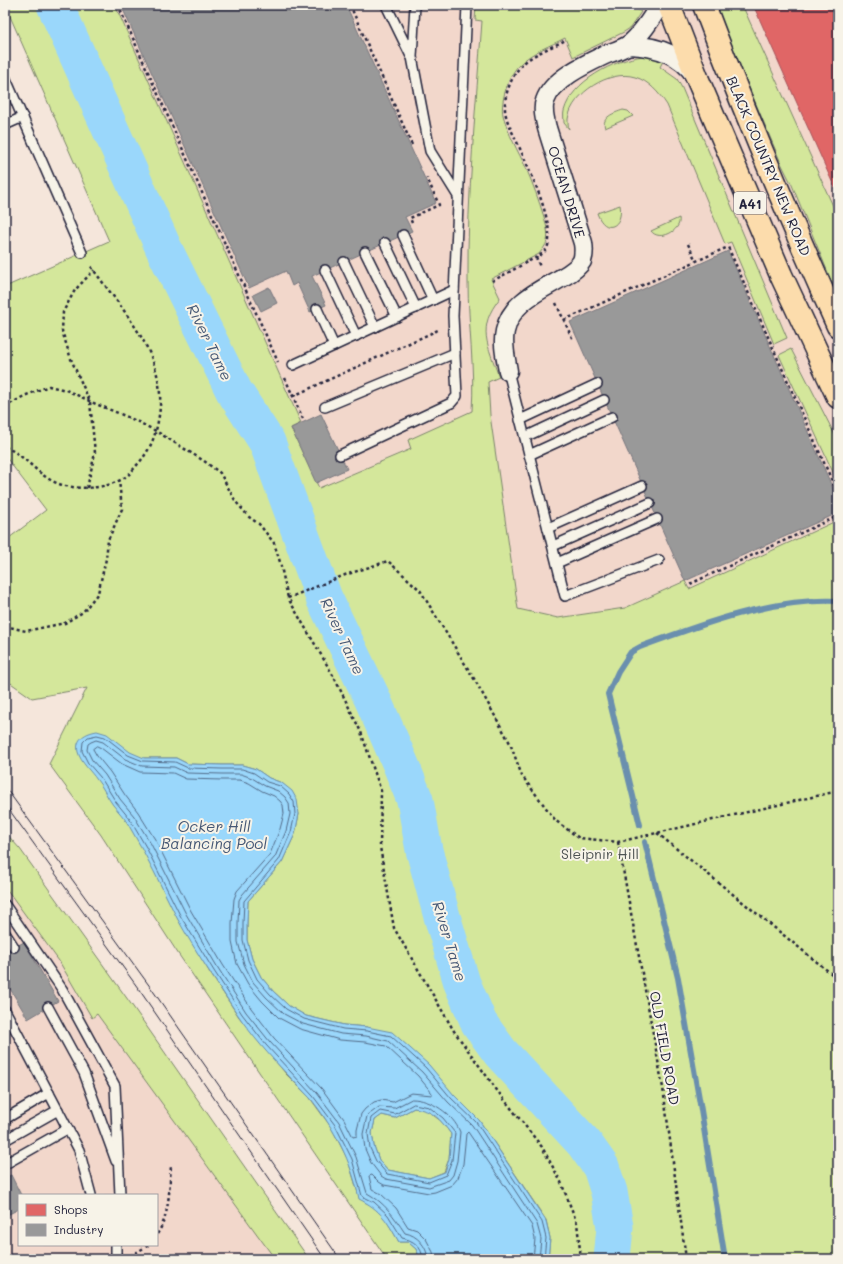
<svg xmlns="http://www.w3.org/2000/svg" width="843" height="1264" font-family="Mali,sans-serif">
<rect width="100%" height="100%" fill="#f5e6db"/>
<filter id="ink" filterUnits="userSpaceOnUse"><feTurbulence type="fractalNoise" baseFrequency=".025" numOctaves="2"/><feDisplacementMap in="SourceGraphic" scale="8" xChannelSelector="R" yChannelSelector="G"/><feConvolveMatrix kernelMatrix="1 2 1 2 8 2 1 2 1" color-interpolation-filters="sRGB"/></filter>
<g filter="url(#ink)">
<g fill="#f2d7cb" fill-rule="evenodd">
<path d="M98 5H838V520L688 589 684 581 625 608 558 618 518 609 489 415 319 488Z"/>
<path d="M5 832 20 849 131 1004 309 1259H5ZM19 1195H157V1245H19Z"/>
</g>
<g fill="#d4e79b" stroke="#7b846b">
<path d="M5 5H115L301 423 291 428 319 488 411 449 408 440 472 411C475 368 468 325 468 281 467 194 476 107 482 21L475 20 476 5H639L636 8 641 12 630 28 624 32 573 57 565 38C550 46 532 52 520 64 509 74 500 101 503 115 508 134 518 151 526 168 533 184 539 201 544 217 546 224 549 234 547 241 546 246 542 250 539 254L491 279 500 298C476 328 488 345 499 377L488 382 490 415 518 609 558 618 625 608 685 581 689 589 838 520V1259H548L550 1238 546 1220 479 1120 454 1095 367 1027 344 1025 306 1016 289 1006 273 991 261 977 252 959 247 940V923L248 901 282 862 295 834 299 814 282 783 269 778 256 769 242 765H222L188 764 176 758H144L126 820 143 848 178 919 210 973 239 1017 286 1074 310 1098 331 1127 348 1160 358 1193 364 1202 371 1205 385 1218 399 1242H408L416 1249 420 1259H387L179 955 101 835 49 764 87 688 32 698 5 679V541L46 510 5 456V287L109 241Z"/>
<path d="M716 5H744V9L838 217V297L792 185 781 163 736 57Z"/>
<path d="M643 56 652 57 663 61 660 67 677 79 682 88 787 338 774 344 731 242 725 244 667 105C659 93 649 81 635 77 610 69 572 93 568 119 568 122 568 126 569 129L564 123C564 119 563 115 564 111 572 81 614 60 643 56Z"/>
<path d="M623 110 628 111 633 116 605 128C601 117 614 113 623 110Z"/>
<path d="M620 205C624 227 605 236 597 213Z"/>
<path d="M679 218C682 231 659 242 651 231Z"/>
<path d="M791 349 838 441V483L779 355Z"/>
<path d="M5 832 20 849 131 1004 309 1259H275L97 1014 92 1018 59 961 5 887Z"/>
<path d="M414 1108 426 1110 441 1121 451 1134 449 1159 444 1172 429 1178 388 1170 379 1160 374 1146 372 1133 375 1120 382 1115 395 1118Z"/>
</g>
<path fill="#9ad7fb" stroke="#6a8fae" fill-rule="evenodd" d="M97 731 107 734 130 752 144 758H176L188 764 222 765H242L256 769 269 778 282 783 292 791 297 800 299 814 295 834 282 862 248 901 247 923V940L252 959 261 977 273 991 289 1006 306 1016 344 1025 367 1027 392 1032 429 1065 454 1095 479 1120 546 1221 550 1238 548 1259H420L416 1249 408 1242H399C387 1221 381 1210 359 1199 352 1162 334 1128 311 1099 303 1090 294 1082 286 1073 269 1055 252 1036 238 1015 217 983 195 951 177 918 161 886 146 854 128 824 124 817 118 811 113 805 107 797 103 787 97 780 91 771 81 763 78 752 75 738 86 733 97 731ZM414 1108C434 1111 439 1118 451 1134L449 1159 445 1172 429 1178 388 1170 379 1160 374 1146 372 1133 375 1120 382 1115 395 1118Z"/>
<path fill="#e06666" stroke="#a75259" d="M764 5H838V195L755 9Z"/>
<g fill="#999" stroke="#75757d">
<path d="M121 5H346L436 203 405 217 412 231 312 276 326 305 310 312 297 283 292 286 286 271 249 288Z"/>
<path d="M728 251 838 500V513L685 581 570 322Z"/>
<path d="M269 287 277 303 261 311 253 295Z"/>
<path d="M321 414 347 469 316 483 291 428Z"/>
<path d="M24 942 58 1001 28 1019 5 980V951L6 952Z"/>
<path d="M11 1175 21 1195H19L18 1199 19 1209 5 1216V1178Z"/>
</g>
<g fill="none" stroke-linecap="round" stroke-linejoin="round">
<g stroke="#526a88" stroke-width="1">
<path d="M97 746 101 748 122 764 140 772 173 773 186 779 222 780H240L249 783 262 791 274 796 280 801 283 805 284 814 280 829 270 854 237 891 234 899 232 923V942L237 964 248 984 262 1001 279 1018 300 1029 340 1040 365 1042 386 1046 418 1076 432 1093V1095L411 1093 393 1102 381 1100 374 1102 365 1109 361 1114 357 1130V1136L353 1137 344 1119 322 1089 274 1038 251 1008 223 965 191 911 156 841 138 812 125 795 110 772 97 756 93 749Z"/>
<path d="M412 1099C431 1099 453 1114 460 1132L457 1161 453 1175 449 1180 429 1187 386 1179 381 1176 371 1163 365 1149 363 1134 367 1116 379 1107 394 1108Z"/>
<path d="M414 1104 429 1107 443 1118 455 1133 452 1160 446 1175 429 1182 387 1174 376 1161 370 1148 368 1134 371 1118 380 1111 395 1114Z"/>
<path d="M423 1259C422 1246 413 1240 402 1238L388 1215 374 1202 362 1196 352 1159 335 1125 313 1096 266 1045 242 1014 214 971 181 917 146 847 129 818 116 802 101 778 88 763 82 751 83 742 88 737 97 735 105 737 128 755 143 761 175 762 188 768 222 769H242L254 773 267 782 280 786 289 794 294 802 295 814 291 832 279 860 244 901 243 923V940L248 960 257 979 270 994 286 1009 304 1019 343 1029 367 1031 391 1036 426 1068 451 1098 476 1122 542 1222 546 1238 544 1259"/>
<path d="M428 1259C427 1246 417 1235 405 1233 393 1215 385 1203 367 1193L356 1157 339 1122 317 1093 270 1042 246 1012 218 968 186 914 151 844 134 816 120 799 105 775 92 760 87 750 88 744 91 742 96 740 103 742 125 759 142 766 174 767 187 773 222 774H241L252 778 265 786 278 791 285 797 289 803 290 814 286 831 275 857 242 895 239 900 238 923V942L244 964 253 982 266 997 284 1014 303 1024 341 1034 366 1036 388 1041 422 1072 448 1102 472 1125 537 1224 541 1239 539 1259"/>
<path d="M434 1259 433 1252 426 1239 417 1230 408 1227 396 1208 381 1194 372 1189 369 1176 372 1175 379 1182 384 1185 429 1193 435 1192 452 1185 458 1178 463 1164 466 1134 468 1132 532 1226 535 1239 533 1259"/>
</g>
<g stroke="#6a8fae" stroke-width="6">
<path d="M640 825 608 694 618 672 631 652 640 647C702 624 771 598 838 601"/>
<path d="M645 842 678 978 700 1104 725 1259"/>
</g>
<path stroke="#9ad7fb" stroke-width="37" d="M55 5 164 249 234 391 267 442 324 598 372 698 401 765 415 800 424 850 441 913 462 983 479 1023 500 1052 584 1143 601 1167 609 1192 615 1227 612 1259"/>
<g stroke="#22223b" stroke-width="12">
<g id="lane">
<path d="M386 5 411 56"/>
<path d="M415 5 412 57 430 151 458 196"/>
<path d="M5 77 82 253"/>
<path d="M5 125 23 117"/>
<path d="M403 235 433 300"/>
<path d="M385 243 416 308"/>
<path d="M365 252 397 317"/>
<path d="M344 262 375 327"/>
<path d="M325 270 356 336"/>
<path d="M317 309 334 346"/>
<path d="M293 365 454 290"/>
<path d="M508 371 565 596 659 560"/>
<path d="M325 407 455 353"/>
<path d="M520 420 597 384"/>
<path d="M525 437 604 400"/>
<path d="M340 455 451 403 457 396 453 316 467 5"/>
<path d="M529 455 612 417"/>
<path d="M548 528 642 486"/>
<path d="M553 546 650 503"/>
<path d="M557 563 657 519"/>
<path d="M5 905 62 989 115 1086 120 1195"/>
<path d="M5 933 14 947"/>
<path d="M48 1007 84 1073 116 1161"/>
<path d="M5 1010 79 1150 91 1195"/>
<path d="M5 1119 49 1093"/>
<path d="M5 1140 58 1110"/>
<path d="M5 1164 67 1129"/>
<path d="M116 1259V1245"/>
</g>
</g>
<g stroke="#22223b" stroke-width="21">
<g id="street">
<path d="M628 45C653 46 680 52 695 76"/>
<path d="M508 371C506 358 502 345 505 331 511 302 539 291 563 277 570 273 578 268 582 261 584 255 584 249 583 243L547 128C545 120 542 109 545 101 552 79 588 63 607 54 614 52 621 49 627 46 638 39 653 17 659 5"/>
</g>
</g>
<g stroke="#22223b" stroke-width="25">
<g id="highway">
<path d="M669 5 698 80 781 275 838 397"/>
<path d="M704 5C745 114 790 220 838 326"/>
</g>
</g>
<g stroke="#22223b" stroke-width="2.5" stroke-dasharray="3 3" stroke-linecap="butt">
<path d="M118 5 278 362"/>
<path d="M350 5 412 145"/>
<path d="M752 8 758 5"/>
<path d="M412 223 410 218 439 205 427 178"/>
<path d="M688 244 696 261"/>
<path d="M536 257 540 267"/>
<path d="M492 281C504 275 515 269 527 262 533 259 541 256 545 251 561 234 526 162 517 142 512 131 504 118 505 105 505 93 512 77 519 68 528 56 552 47 566 40"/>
<path d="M556 303 573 340"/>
<path d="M564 320 728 247 838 494"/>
<path d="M285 378 303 419"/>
<path d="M293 396 440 329"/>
<path d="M5 407 24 396 49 386 66 390 96 404 130 418 156 431 204 461 220 473 236 502 249 517 259 524 274 543 280 562 288 598"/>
<path d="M5 447C28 456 39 480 66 486 87 490 109 488 127 476 131 473 134 468 137 465 149 452 155 438 158 421 171 358 123 312 90 265"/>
<path d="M87 488 95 453 90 402 71 359 62 331 63 312 75 290 94 270"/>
<path d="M690 584 838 516"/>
<path d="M5 626 26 631 65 623 83 612 98 593 106 559 108 540 122 509 119 480"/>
<path d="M657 833 838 979"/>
<path d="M618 842 663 1088 686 1259"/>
<path d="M157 1234C170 1216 169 1188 171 1166"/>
<path d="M130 1256 149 1245"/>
<path d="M581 1259 577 1223 561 1182 542 1147 499 1093 454 1031 394 928 380 847 381 791 361 732 334 677 288 598 345 575 388 561 420 590 476 682 510 743 522 776 556 821 579 838 618 842 838 791"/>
</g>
<use href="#lane" stroke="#f7f3e8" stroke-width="9"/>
<use href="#street" stroke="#f7f3e8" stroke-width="18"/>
<use href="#highway" stroke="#fcdcac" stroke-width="22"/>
<g stroke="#22223b" stroke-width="1">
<path d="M5 787 151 988 340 1259"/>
<path d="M5 804 138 988 325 1259"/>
</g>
</g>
</g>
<g text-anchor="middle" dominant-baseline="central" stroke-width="4" stroke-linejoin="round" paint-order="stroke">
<rect fill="#f7f3e8" stroke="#62616f" stroke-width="1" x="734" y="192" width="32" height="22" rx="3"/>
<g font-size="13" font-weight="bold" fill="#22223b">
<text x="750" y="203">A41</text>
</g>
<g font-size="14" fill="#22223b" stroke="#f7f3e8">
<text transform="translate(769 166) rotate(67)">BLACK COUNTRY NEW ROAD</text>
<text transform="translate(567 192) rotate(73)">OCEAN DRIVE</text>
<text transform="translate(665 1048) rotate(80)">OLD FIELD ROAD</text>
</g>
<g font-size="14" fill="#4e5353" stroke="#f7f3e8">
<text x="600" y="853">Sleipnir Hill</text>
</g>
<g font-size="15" font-style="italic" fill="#465875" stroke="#f7f3e8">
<text transform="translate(210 342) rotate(64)">River Tame</text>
<text transform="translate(343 636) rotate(65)">River Tame</text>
<text x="214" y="826">Ocker Hill<tspan x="214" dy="17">Balancing Pool</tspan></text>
<text transform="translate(450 941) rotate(73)">River Tame</text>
</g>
</g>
<rect width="843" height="1264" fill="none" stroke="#f7f3e8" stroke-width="20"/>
<rect x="10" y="10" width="823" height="1244" fill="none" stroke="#22223b" stroke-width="1.5" filter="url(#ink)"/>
<rect x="18" y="1194" width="140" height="52" fill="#f7f3e8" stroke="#a29fa3"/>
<rect x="26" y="1204" width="20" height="12" fill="#e06666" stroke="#a29fa3"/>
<text x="54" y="1214" font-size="12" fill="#22223b">Shops</text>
<rect x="26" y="1224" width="20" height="12" fill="#999999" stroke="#a29fa3"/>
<text x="54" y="1234" font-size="12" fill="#22223b">Industry</text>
</svg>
